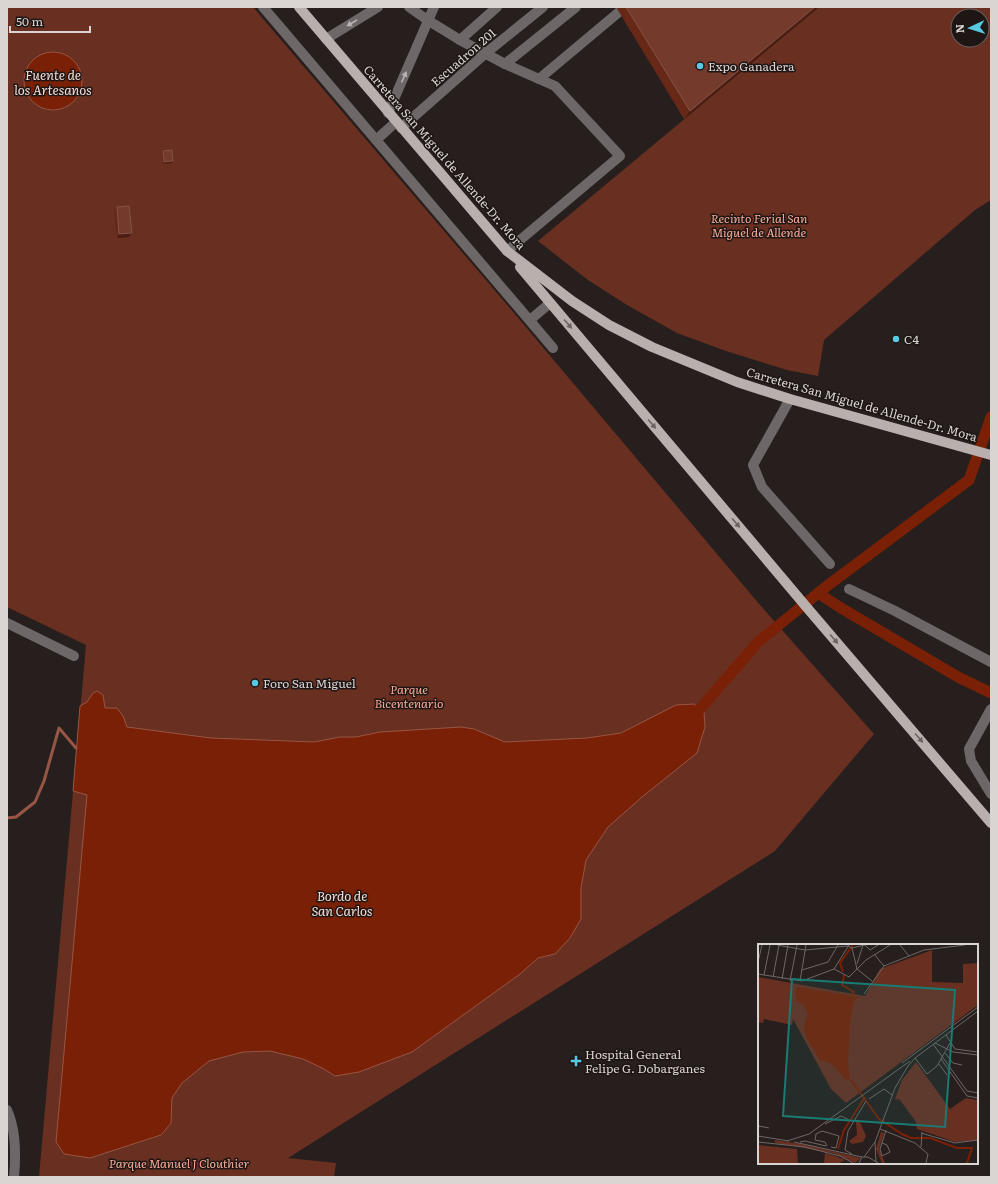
<svg xmlns="http://www.w3.org/2000/svg" width="998" height="1184" font-family="Literata,serif">
<rect width="100%" height="100%" fill="#271f1d"/>
<g fill="#692f21" fill-rule="evenodd">
<path d="M7 7H253L514 313 760 605 874 734 775 851 288 1158 336 1163 334 1177H39L86 645 7 607Z"/>
<path d="M819 7H991V200L975 210 824 340 818 376 787 370 726 351 677 333 627 305 588 280 538 241ZM958 16H982V40H958Z"/>
</g>
<g fill="#7a2006" stroke="#975644">
<circle cx="53" cy="81" r="29"/>
<path d="M97 691 103 695 105 708H117L123 716 127 727 211 738 314 742 340 737H356L380 732 461 727 474 729 505 742 587 738 621 733 676 705 694 704 704 712 705 727 697 753 642 797 608 827 586 860 581 888V919L570 938 555 954 538 958 520 974 412 1052 359 1072 335 1076 324 1069 303 1059 270 1051 243 1052 209 1061 182 1083 172 1098 171 1123 161 1135 90 1158 64 1154 56 1142 87 795 73 791 80 706 87 702 93 693Z"/>
</g>
<g fill="none" stroke-linecap="round" stroke-linejoin="round">
<path stroke="#975644" stroke-width="3" d="M7 818 16 817 35 802 44 781 59 728 76 748"/>
<g stroke="#7a2006" stroke-width="11">
<path d="M818 593 841 608 958 677 991 693"/>
<path d="M700 709 758 642 827 586 969 480 991 417"/>
</g>
<g stroke="#6d6867" stroke-width="10">
<path d="M263 7 553 348"/>
<path d="M409 7 429 21 460 40 505 64 555 86 620 156 507 251"/>
<path d="M326 39 378 7"/>
<path d="M460 40 497 7"/>
<path d="M505 64 576 7"/>
<path d="M539 79 619 12"/>
<path d="M388 113 434 7"/>
<path d="M401 128 486 53 543 7"/>
<path d="M376 140 396 122"/>
<path d="M530 320 550 303"/>
<path d="M790 399 753 465 762 487 830 564"/>
<path d="M849 589 895 611 991 662"/>
<path d="M7 623 74 656"/>
<path d="M991 709 969 749 971 761 991 794"/>
<path d="M7 1110C16 1130 16 1156 14 1177"/>
</g>
<g stroke="#b9b0ae" stroke-width="10">
<path d="M299 7 507 251 572 301 609 325 652 347 737 382 790 399 991 455"/>
<path d="M520 267 809 610 991 823"/>
</g>
</g>
<g fill="#682817">
<path d="M616 7H819L684 119Z"/>
<path d="M163 151 172 163 163 164 162 153Z"/>
<path d="M117 207 132 233 129 237 117 238 114 211Z"/>
</g>
<g fill="#491d11">
<path d="M815 7H819L684 119 690 111Z"/>
<path d="M173 161 172 163 163 164 164 162Z"/>
<path d="M132 233 129 237 117 238 119 234Z"/>
</g>
<g fill="#743a2b" stroke="#845246">
<path d="M626 7H815L690 111Z"/>
<path d="M172 150 173 161 164 162 163 151Z"/>
<path d="M129 206 132 233 119 234 117 207Z"/>
</g>
<defs><path id="oneway-solid" d="M-6-.8H1V-3.2L6.5 0L1 3.2V.8H-6Z"/></defs>
<g fill="#b9b4b3">
<use href="#oneway-solid" transform="translate(352 23) rotate(149)"/>
<use href="#oneway-solid" transform="translate(404 77) rotate(-66)"/>
</g>
<g fill="#6c6361">
<use href="#oneway-solid" transform="translate(568 324) rotate(50)"/>
<use href="#oneway-solid" transform="translate(652 424) rotate(50)"/>
<use href="#oneway-solid" transform="translate(736 523) rotate(50)"/>
<use href="#oneway-solid" transform="translate(834 639) rotate(49)"/>
<use href="#oneway-solid" transform="translate(919 738) rotate(49)"/>
</g>
<g fill="#58c9e3" stroke="#1e1614" stroke-width="1.5">
<circle cx="700" cy="66" r="4"/>
<circle cx="896" cy="339" r="4"/>
<circle cx="255" cy="683" r="4"/>
<path d="M574 1055h4v4h4v4h-4v4h-4v-4h-4v-4h4z"/>
</g>
<g text-anchor="middle" dominant-baseline="central" stroke-width="3" stroke-linejoin="round" paint-order="stroke">
<g font-size="12" fill="#dad4d3" stroke="#1e1614">
<text transform="translate(463 57) rotate(-41)">Escuadron 201</text>
<text transform="translate(445 157) rotate(49)">Carretera San Miguel de Allende-Dr. Mora</text>
<text transform="translate(862 404) rotate(16)">Carretera San Miguel de Allende-Dr. Mora</text>
</g>
<g font-size="12" fill="#dad4d3" stroke="#1e1614" text-anchor="start">
<text x="708" y="66">Expo Ganadera</text>
<text x="904" y="339">C4</text>
<text x="263" y="683">Foro San Miguel</text>
<text x="585" y="1054">Hospital General<tspan x="585" dy="14">Felipe G. Dobarganes</tspan></text>
</g>
<g font-size="12" font-style="italic" fill="#f7ab96" stroke="#1e1614">
<text x="759" y="218">Recinto Ferial San<tspan x="759" dy="14">Miguel de Allende</tspan></text>
<text x="409" y="689">Parque<tspan x="409" dy="14">Bicentenario</tspan></text>
<text x="179" y="1163">Parque Manuel J Clouthier</text>
</g>
<g font-size="13" font-style="italic" fill="#f6dbd4" stroke="#1e1614">
<text x="53" y="74">Fuente de<tspan x="53" dy="15">los Artesanos</tspan></text>
<text x="342" y="895">Bordo de<tspan x="342" dy="15">San Carlos</tspan></text>
</g>
</g>
<g transform="translate(758 944)">
<rect width="220" height="220" fill="#271f1d"/>
<path d="M174 6V38L205 39V20L220 19V61L88 159 73 145 35 75 34 81 6 75 5 79 0 78V33L107 52 122 25ZM158 118 192 165 208 154 220 156V196L197 198 159 185 158 178 142 156 137 155 144 136ZM101 176 108 192 105 198 94 200 91 197 99 191 98 178ZM123 188 126 189 121 205 127 219H124L118 205ZM17 196 43 200 103 214 97 219 75 209 17 199ZM0 201 39 205 40 219H0ZM67 209 80 213 87 216 81 219H66Z" fill="#692f21"/>
<path d="M39 43 101 53 96 57 92 79 90 120 92 136 87 135 73 119 62 116 48 93 46 82 50 70 46 61 39 58 37 48Z" fill="#7a2006"/>
<path fill="none" stroke="#7a2006" stroke-width="2" d="M85 28 82 19 95 1M86 31 84 41 96 48 93 50M93 136 121 175 144 190 153 194H172L199 204H214L209 219M80 205 86 186 107 153"/>
<path fill="none" stroke="#6f6766" stroke-width="1" d="M19 1 47 6 90 2 94 4 107 1M107 1 112 6 120 1M142 1 151 12M94 4 99 25 114 37M116 10 126 22M0 18 4 1M99 20 105 1M76 25 91 33 108 16 132 1M44 26 70 18 80 1M0 30 44 37 76 25 91 1M6 31 12 1M15 33 21 1M24 35 30 1M32 37 39 1M42 37 48 1M106 50 126 22 166 6 207 1M188 91 197 105 220 108M177 99 195 108 220 111M175 100 209 147 220 149M187 109 195 119 204 121M157 114 169 130 179 122 192 99M183 115 209 152 220 154M144 119 220 63M181 120 189 131M111 155 126 145 134 151M67 180 83 172 91 176M122 185 157 199 170 210 168 219M0 187 1 182 11 184M163 189 197 199 220 196M0 192 31 197M29 197 51 190 152 117M0 198 47 203 82 212 95 219M36 198 104 213M42 198 47 197 68 202M117 198 118 218M124 199 129 201 132 208 124 212 122 205 124 199 128 186M69 202 67 198 57 196 58 190 64 187 81 192 78 204 73 203M163 203 164 188M94 210 87 206 90 187 108 157M106 213 117 198 137 144 150 122 157 114 220 67M101 219 104 213H110L120 219"/>
<path fill="#197b73" fill-opacity="0.15" stroke="#197b73" stroke-width="2" d="M34 35 197 46 187 183 25 172Z"/>
<rect width="220" height="220" fill="none" stroke="#dad4d3" stroke-width="2"/>
</g>
<rect width="998" height="1184" fill="none" stroke="#dad4d3" stroke-width="16"/>
<g transform="translate(970 28) rotate(266)"><circle r="19" fill="#1e1614" stroke="#696260"/>
<path d="M0-3L7 15L0 10L-7 15Z" fill="#58c9e3"/>
<text y="-6" font-size="11" font-weight="bold" text-anchor="middle" fill="#dad4d3">N</text>
</g>
<path d="M10 26v6h80v-6" fill="none" stroke="#dad4d3" stroke-width="2"/>
<text x="16" y="26" font-size="12" fill="#dad4d3" stroke="#1e1614" stroke-width="3" paint-order="stroke">50 m</text>
</svg>
